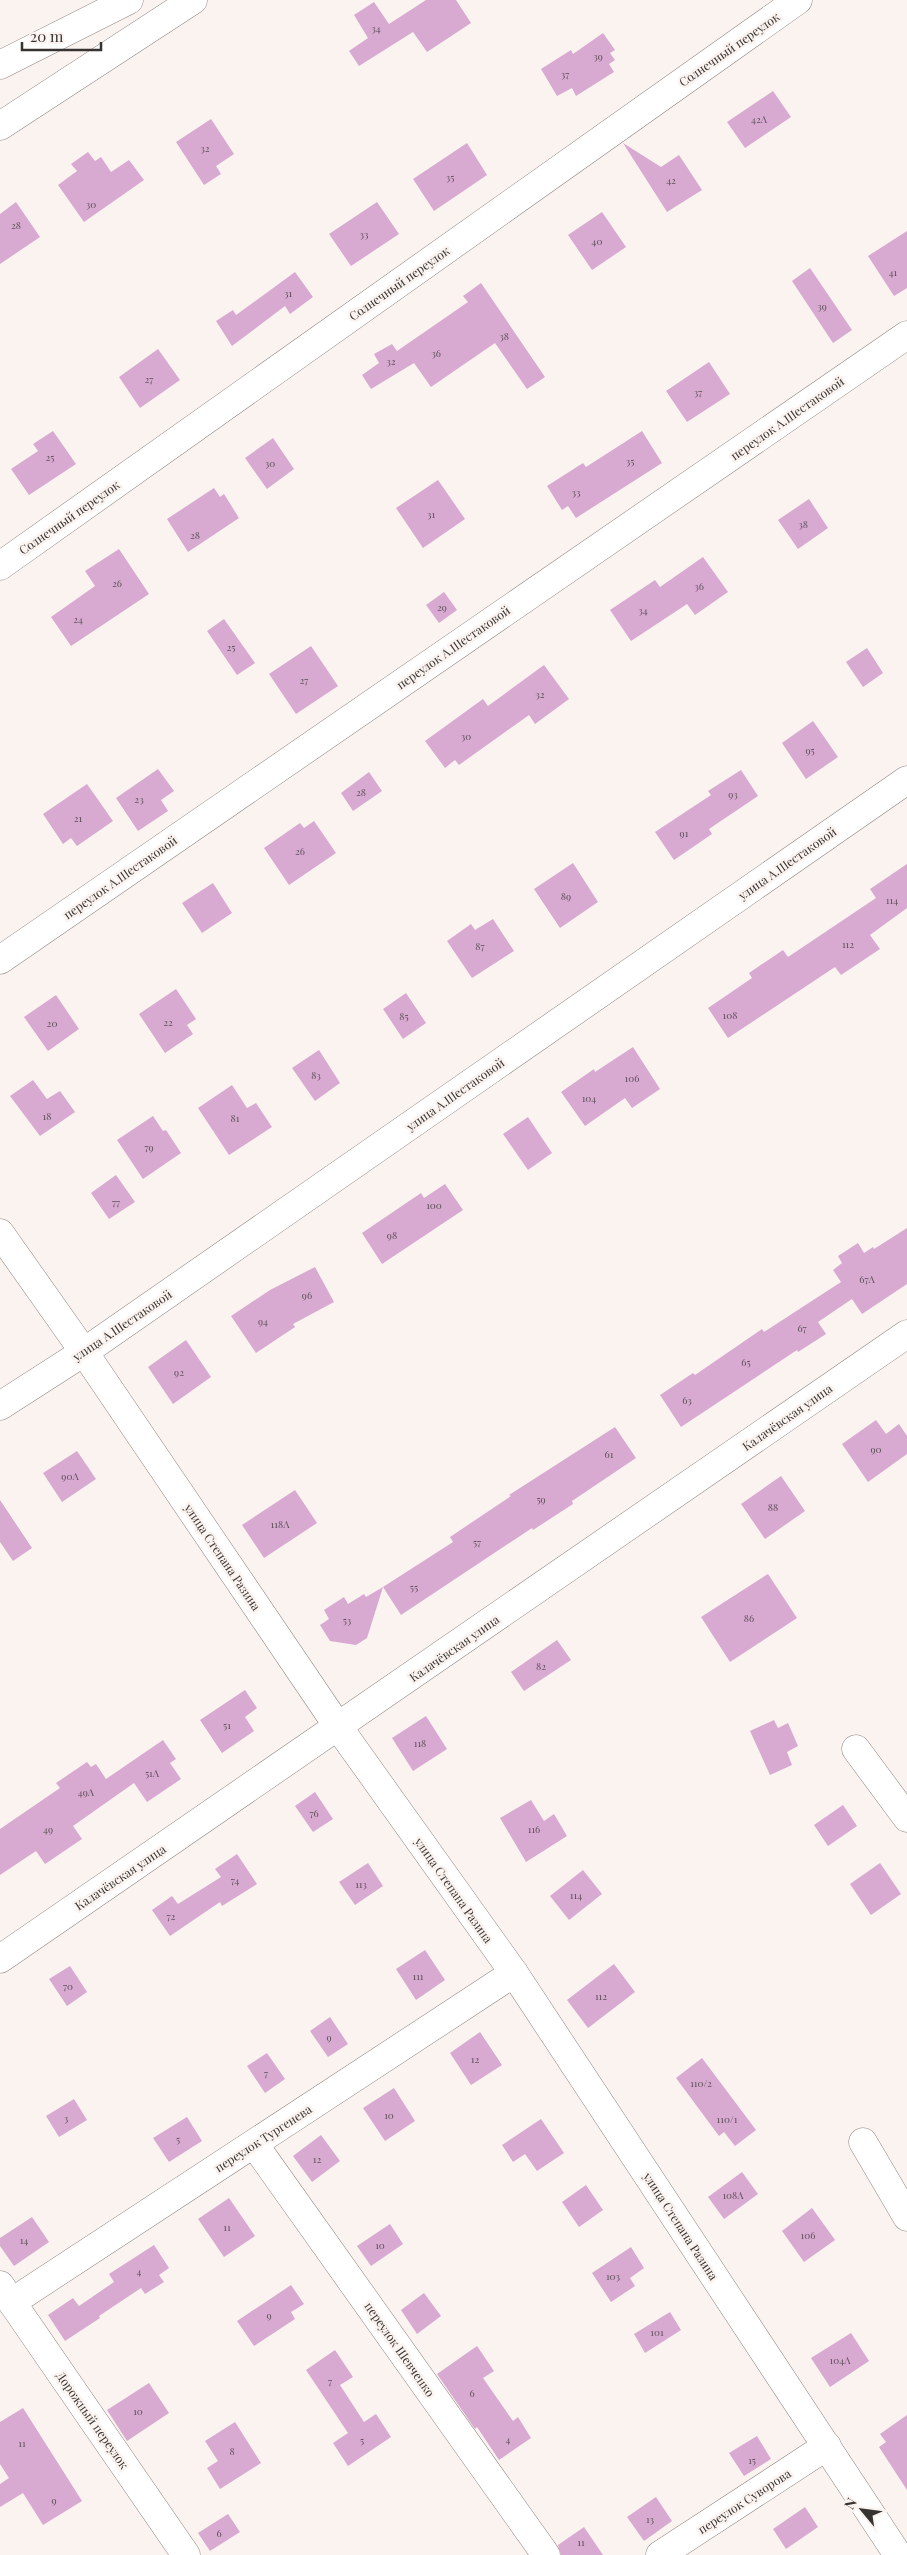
<svg xmlns="http://www.w3.org/2000/svg" width="907" height="2555" font-family="'Playfair Display',serif">
<rect width="100%" height="100%" fill="#fbf3ef"/>
<g fill="#d8aad2">
<path d="M426 0H456L471 23 427 52 413 32 359 66 349 51 368 38 354 15 374 2 389 24Z"/>
<path d="M603 33 615 50 610 53 615 60 609 64 614 72 576 96 572 88 557 96 541 69 571 50 573 54Z"/>
<path d="M773 91 791 117 745 148 727 122Z"/>
<path d="M211 119 234 154 216 166 221 174 204 185 176 142Z"/>
<path d="M467 143 487 175 434 211 413 179Z"/>
<path d="M623 143 661 167 679 155 702 190 667 212Z"/>
<path d="M88 152 95 161 101 157 111 172 129 160 144 180 84 222 58 185 77 171 71 164Z"/>
<path d="M16 202 40 237 0 264V214Z"/>
<path d="M377 202 399 234 351 266 329 234Z"/>
<path d="M602 212 626 247 592 270 568 235Z"/>
<path d="M907 231V288L894 296 868 256Z"/>
<path d="M810 268 852 330 833 343 792 281Z"/>
<path d="M295 272 313 297 290 314 285 306 232 346 216 321 233 310 236 315Z"/>
<path d="M481 283 545 377 527 389 495 343 431 387 414 363 371 389 362 375 379 363 374 354 392 344 397 351 468 302 463 296Z"/>
<path d="M158 349 180 380 140 408 119 377Z"/>
<path d="M709 362 730 394 687 422 666 391Z"/>
<path d="M53 431 76 464 29 495 11 469 38 451 33 444Z"/>
<path d="M642 431 662 463 576 518 568 506 562 510 547 486 583 463 586 467Z"/>
<path d="M273 438 294 469 267 489 245 458Z"/>
<path d="M438 480 465 519 423 548 396 508Z"/>
<path d="M214 488 220 497 224 494 239 518 188 552 167 519Z"/>
<path d="M809 499 828 528 798 549 778 520Z"/>
<path d="M119 549 149 594 71 646 51 617 95 586 85 571Z"/>
<path d="M703 557 728 592 695 615 687 604 631 641 610 610 655 580 660 587Z"/>
<path d="M444 592 457 610 439 623 426 605Z"/>
<path d="M224 619 255 663 237 675 207 631Z"/>
<path d="M311 646 338 686 296 714 269 674Z"/>
<path d="M867 648 883 673 863 687 846 662Z"/>
<path d="M544 665 569 699 535 724 529 715 459 765 455 760 445 768 425 741 483 699 488 706Z"/>
<path d="M813 721 838 757 806 779 782 743Z"/>
<path d="M158 769 174 791 161 800 168 811 138 831 116 798Z"/>
<path d="M741 770 758 796 709 829 712 834 674 860 655 832 711 795 708 791Z"/>
<path d="M369 772 382 791 353 811 341 793Z"/>
<path d="M87 784 113 821 77 846 71 838 63 844 43 814Z"/>
<path d="M314 821 336 853 289 885 264 848 300 823 304 828Z"/>
<path d="M573 863 598 902 560 928 534 889Z"/>
<path d="M907 864V908L870 935 880 949 841 975 835 967 728 1038 708 1008 752 978 749 973 783 950 788 957 876 898 870 889Z"/>
<path d="M213 883 232 913 202 933 182 903Z"/>
<path d="M493 919 514 951 472 978 447 941 471 924 475 930Z"/>
<path d="M176 989 196 1019 187 1025 193 1034 165 1053 139 1014Z"/>
<path d="M406 993 426 1023 403 1039 383 1009Z"/>
<path d="M56 995 79 1029 48 1051 24 1017Z"/>
<path d="M633 1047 660 1089 632 1108 625 1098 585 1126 561 1092 594 1069 595 1072Z"/>
<path d="M319 1050 340 1083 315 1101 292 1068Z"/>
<path d="M33 1080 47 1099 60 1091 75 1112 40 1136 10 1096Z"/>
<path d="M232 1085 247 1108 256 1103 272 1127 229 1155 198 1108Z"/>
<path d="M153 1116 163 1131 166 1130 181 1153 143 1179 117 1140Z"/>
<path d="M528 1117 552 1153 528 1170 503 1134Z"/>
<path d="M116 1175 135 1202 109 1219 91 1193Z"/>
<path d="M445 1184 463 1210 382 1264 362 1233 421 1193 424 1198Z"/>
<path d="M907 1228V1284L862 1314 852 1299 818 1322 826 1334 798 1352 797 1350 681 1427 660 1395 693 1373 695 1375 762 1329 764 1332 841 1282 833 1270 842 1263 838 1256 858 1243 864 1253 873 1247 874 1249Z"/>
<path d="M315 1267 334 1302 293 1324 295 1327 256 1353 231 1316 270 1290Z"/>
<path d="M186 1340 211 1377 173 1404 148 1367Z"/>
<path d="M876 1420 886 1434 899 1424 907 1436V1454L868 1482 842 1444Z"/>
<path d="M615 1427 636 1458 572 1501 573 1504 533 1530 532 1528 401 1615 383 1587 453 1542 450 1537 511 1496 509 1495Z"/>
<path d="M77 1451 96 1479 62 1502 43 1473Z"/>
<path d="M781 1476 805 1511 765 1539 741 1504Z"/>
<path d="M295 1490 317 1523 264 1558 242 1525Z"/>
<path d="M0 1500 32 1548 13 1561 0 1542Z"/>
<path d="M768 1574 797 1618 730 1662 701 1617Z"/>
<path d="M383 1587 367 1638 356 1645 330 1641 320 1625 329 1619 324 1610 344 1597 348 1604 364 1594 366 1597Z"/>
<path d="M557 1640 571 1660 524 1691 511 1672Z"/>
<path d="M245 1690 257 1708 245 1717 254 1731 222 1753 200 1720Z"/>
<path d="M426 1716 447 1749 413 1771 392 1738Z"/>
<path d="M774 1720 778 1728 788 1723 798 1746 787 1752 792 1765 770 1775 750 1731Z"/>
<path d="M163 1740 176 1759 170 1763 181 1779 147 1802 134 1783 73 1826 82 1839 45 1864 36 1851 0 1875V1829L60 1788 56 1783 87 1762 91 1767 96 1764 106 1779Z"/>
<path d="M315 1792 333 1819 313 1832 295 1806Z"/>
<path d="M531 1800 544 1821 554 1814 567 1836 526 1862 500 1818Z"/>
<path d="M843 1805 857 1826 828 1846 814 1825Z"/>
<path d="M237 1854 257 1884 222 1906 220 1902 170 1936 152 1910 172 1896 178 1904 221 1877 215 1869Z"/>
<path d="M368 1863 383 1886 355 1905 339 1882Z"/>
<path d="M880 1863 901 1894 871 1915 850 1884Z"/>
<path d="M583 1870 602 1894 569 1920 550 1896Z"/>
<path d="M425 1950 445 1980 416 2000 396 1969Z"/>
<path d="M614 1964 635 1992 588 2028 567 2000Z"/>
<path d="M70 1966 87 1992 67 2006 49 1979Z"/>
<path d="M330 2017 348 2044 328 2057 310 2031Z"/>
<path d="M480 2032 502 2065 471 2085 450 2053Z"/>
<path d="M267 2053 285 2079 265 2093 247 2066Z"/>
<path d="M702 2058 756 2130 735 2146 724 2132 719 2136 676 2078Z"/>
<path d="M394 2088 415 2121 385 2141 363 2108Z"/>
<path d="M74 2099 87 2120 59 2137 46 2116Z"/>
<path d="M187 2117 202 2141 169 2162 153 2138Z"/>
<path d="M541 2119 564 2153 537 2171 525 2154 513 2162 502 2145Z"/>
<path d="M321 2135 340 2161 312 2182 293 2156Z"/>
<path d="M742 2172 758 2194 724 2219 708 2197Z"/>
<path d="M586 2185 603 2210 579 2227 562 2202Z"/>
<path d="M229 2198 255 2236 224 2257 198 2219Z"/>
<path d="M812 2208 835 2240 804 2262 782 2231Z"/>
<path d="M32 2217 49 2242 14 2266 0 2246V2238Z"/>
<path d="M390 2224 403 2244 371 2266 357 2246Z"/>
<path d="M154 2245 169 2268 159 2275 164 2282 145 2294 141 2288 99 2316 100 2318 65 2341 48 2315 73 2298 79 2306 114 2282 109 2274Z"/>
<path d="M631 2247 644 2268 630 2278 635 2286 611 2302 592 2273Z"/>
<path d="M291 2285 304 2304 291 2312 295 2319 254 2346 237 2321Z"/>
<path d="M424 2293 441 2316 417 2334 401 2310Z"/>
<path d="M670 2312 681 2330 645 2353 634 2334Z"/>
<path d="M851 2333 869 2361 830 2387 811 2358Z"/>
<path d="M477 2346 494 2371 483 2378 513 2421 518 2417 531 2438 499 2460 477 2427 475 2429 437 2374Z"/>
<path d="M335 2350 353 2377 340 2385 364 2422 376 2414 391 2437 348 2466 333 2443 348 2433 306 2370Z"/>
<path d="M149 2383 169 2413 127 2441 107 2410Z"/>
<path d="M23 2408 82 2501 43 2525 23 2493 0 2507V2484L9 2478 0 2464V2422Z"/>
<path d="M907 2415V2490L879 2447 886 2442 880 2434Z"/>
<path d="M235 2422 261 2463 220 2489 207 2468 218 2461 205 2441Z"/>
<path d="M757 2436 771 2459 744 2476 729 2453Z"/>
<path d="M656 2497 672 2521 644 2541 627 2517Z"/>
<path d="M805 2507 818 2527 786 2549 773 2529Z"/>
<path d="M228 2514 240 2532 210 2551 198 2533Z"/>
<path d="M584 2527 603 2555H561L558 2545Z"/>
</g>
<g fill="none" stroke-linecap="round" stroke-linejoin="round">
<g stroke="#908885" stroke-width="29">
<g id="minor">
<path d="M0 65 129 0"/>
<path d="M0 126 193 0"/>
<path d="M0 566 798 0"/>
<path d="M0 960 907 335"/>
<path d="M0 1233 84 1352 339 1728 514 1973 898 2555"/>
<path d="M0 1406 84 1352 907 780"/>
<path d="M856 1749 907 1818"/>
<path d="M0 1959 907 1334"/>
<path d="M863 2142 907 2217"/>
<path d="M254 2144 546 2555"/>
<path d="M0 2285 186 2555"/>
<path d="M12 2302 514 1973"/>
<path d="M660 2555 827 2446"/>
</g>
</g>
<use href="#minor" stroke="#fff" stroke-width="28"/>
</g>
<g text-anchor="middle" dominant-baseline="central" stroke-width="5" stroke-linejoin="round" paint-order="stroke">
<g font-size="10" fill="#5e5159">
<text x="376" y="28">34</text>
<text x="598" y="56">39</text>
<text x="565" y="74">37</text>
<text x="759" y="119">42А</text>
<text x="205" y="148">32</text>
<text x="450" y="177">35</text>
<text x="671" y="180">42</text>
<text x="91" y="204">30</text>
<text x="16" y="225">28</text>
<text x="364" y="234">33</text>
<text x="597" y="241">40</text>
<text x="893" y="272">41</text>
<text x="288" y="293">31</text>
<text x="822" y="306">39</text>
<text x="504" y="336">38</text>
<text x="436" y="353">36</text>
<text x="391" y="361">32</text>
<text x="149" y="379">27</text>
<text x="698" y="392">37</text>
<text x="50" y="457">25</text>
<text x="630" y="461">35</text>
<text x="270" y="463">30</text>
<text x="576" y="492">33</text>
<text x="431" y="514">31</text>
<text x="803" y="524">38</text>
<text x="195" y="535">28</text>
<text x="117" y="583">26</text>
<text x="699" y="586">36</text>
<text x="442" y="607">29</text>
<text x="643" y="610">34</text>
<text x="78" y="619">24</text>
<text x="231" y="647">25</text>
<text x="304" y="680">27</text>
<text x="540" y="694">32</text>
<text x="466" y="736">30</text>
<text x="810" y="750">95</text>
<text x="361" y="792">28</text>
<text x="733" y="794">93</text>
<text x="139" y="799">23</text>
<text x="78" y="818">21</text>
<text x="684" y="833">91</text>
<text x="300" y="851">26</text>
<text x="566" y="896">89</text>
<text x="892" y="900">114</text>
<text x="848" y="944">112</text>
<text x="480" y="946">87</text>
<text x="730" y="1015">108</text>
<text x="404" y="1016">85</text>
<text x="168" y="1022">22</text>
<text x="52" y="1023">20</text>
<text x="316" y="1075">83</text>
<text x="632" y="1078">106</text>
<text x="589" y="1098">104</text>
<text x="47" y="1116">18</text>
<text x="235" y="1118">81</text>
<text x="149" y="1147">79</text>
<text x="116" y="1202">77</text>
<text x="434" y="1205">100</text>
<text x="392" y="1235">98</text>
<text x="867" y="1279">67А</text>
<text x="307" y="1295">96</text>
<text x="263" y="1321">94</text>
<text x="802" y="1328">67</text>
<text x="746" y="1362">65</text>
<text x="179" y="1372">92</text>
<text x="687" y="1400">63</text>
<text x="876" y="1449">90</text>
<text x="609" y="1454">61</text>
<text x="70" y="1476">90А</text>
<text x="541" y="1499">59</text>
<text x="773" y="1507">88</text>
<text x="280" y="1524">118А</text>
<text x="477" y="1542">57</text>
<text x="414" y="1587">55</text>
<text x="749" y="1618">86</text>
<text x="347" y="1620">53</text>
<text x="541" y="1666">82</text>
<text x="227" y="1725">51</text>
<text x="420" y="1743">118</text>
<text x="152" y="1773">51А</text>
<text x="86" y="1792">49А</text>
<text x="314" y="1813">76</text>
<text x="48" y="1829">49</text>
<text x="534" y="1829">116</text>
<text x="235" y="1880">74</text>
<text x="361" y="1884">113</text>
<text x="576" y="1895">114</text>
<text x="171" y="1916">72</text>
<text x="418" y="1976">111</text>
<text x="68" y="1986">70</text>
<text x="601" y="1996">112</text>
<text x="329" y="2037">9</text>
<text x="475" y="2059">12</text>
<text x="266" y="2073">7</text>
<text x="701" y="2083">110/2</text>
<text x="389" y="2115">10</text>
<text x="66" y="2118">3</text>
<text x="727" y="2119">110/1</text>
<text x="178" y="2139">5</text>
<text x="317" y="2159">12</text>
<text x="733" y="2195">108А</text>
<text x="227" y="2227">11</text>
<text x="808" y="2235">106</text>
<text x="24" y="2240">14</text>
<text x="380" y="2245">10</text>
<text x="139" y="2271">4</text>
<text x="613" y="2276">103</text>
<text x="269" y="2315">9</text>
<text x="657" y="2332">101</text>
<text x="840" y="2360">104А</text>
<text x="330" y="2381">7</text>
<text x="472" y="2393">6</text>
<text x="138" y="2411">10</text>
<text x="508" y="2439">4</text>
<text x="362" y="2440">5</text>
<text x="22" y="2443">11</text>
<text x="232" y="2451">8</text>
<text x="752" y="2460">15</text>
<text x="54" y="2500">9</text>
<text x="650" y="2519">13</text>
<text x="219" y="2533">6</text>
<text x="581" y="2542">11</text>
</g>
<g font-size="12" fill="#363331" stroke="#fbf3ef">
<text transform="translate(729 49) rotate(-35)">Солнечный переулок</text>
<text transform="translate(399 283) rotate(-35)">Солнечный переулок</text>
<text transform="translate(787 418) rotate(-35)">переулок А.Шестаковой</text>
<text transform="translate(69 517) rotate(-35)">Солнечный переулок</text>
<text transform="translate(453 647) rotate(-35)">переулок А.Шестаковой</text>
<text transform="translate(787 863) rotate(-35)">улица А.Шестаковой</text>
<text transform="translate(120 877) rotate(-35)">переулок А.Шестаковой</text>
<text transform="translate(455 1094) rotate(-35)">улица А.Шестаковой</text>
<text transform="translate(122 1325) rotate(-34)">улица А.Шестаковой</text>
<text transform="translate(787 1417) rotate(-35)">Калачёвская улица</text>
<text transform="translate(223 1557) rotate(56)">улица Степана Разина</text>
<text transform="translate(454 1648) rotate(-35)">Калачёвская улица</text>
<text transform="translate(120 1877) rotate(-34)">Калачёвская улица</text>
<text transform="translate(454 1890) rotate(55)">улица Степана Разина</text>
<text transform="translate(263 2138) rotate(-33)">переулок Тургенева</text>
<text transform="translate(681 2226) rotate(57)">улица Степана Разина</text>
<text transform="translate(400 2349) rotate(55)">переулок Шевченко</text>
<text transform="translate(93 2420) rotate(55)">Дорожный переулок</text>
<text transform="translate(744 2501) rotate(-33)">переулок Суворова</text>
</g>
</g>
<g transform="translate(862 2510) rotate(299)" stroke="#fbf3ef" stroke-width="4" paint-order="stroke">
<path d="M0-4L9 19L0 12L-9 19Z" fill="#363331"/>
<text y="-8" font-size="14" font-weight="bold" text-anchor="middle" fill="#363331">N</text>
</g>
<path d="M22 42v8h79v-8" fill="none" stroke="#363331" stroke-width="2.5"/>
<text x="30" y="42" font-size="15" fill="#363331" stroke="#fbf3ef" stroke-width="4" paint-order="stroke">20 m</text>
</svg>
